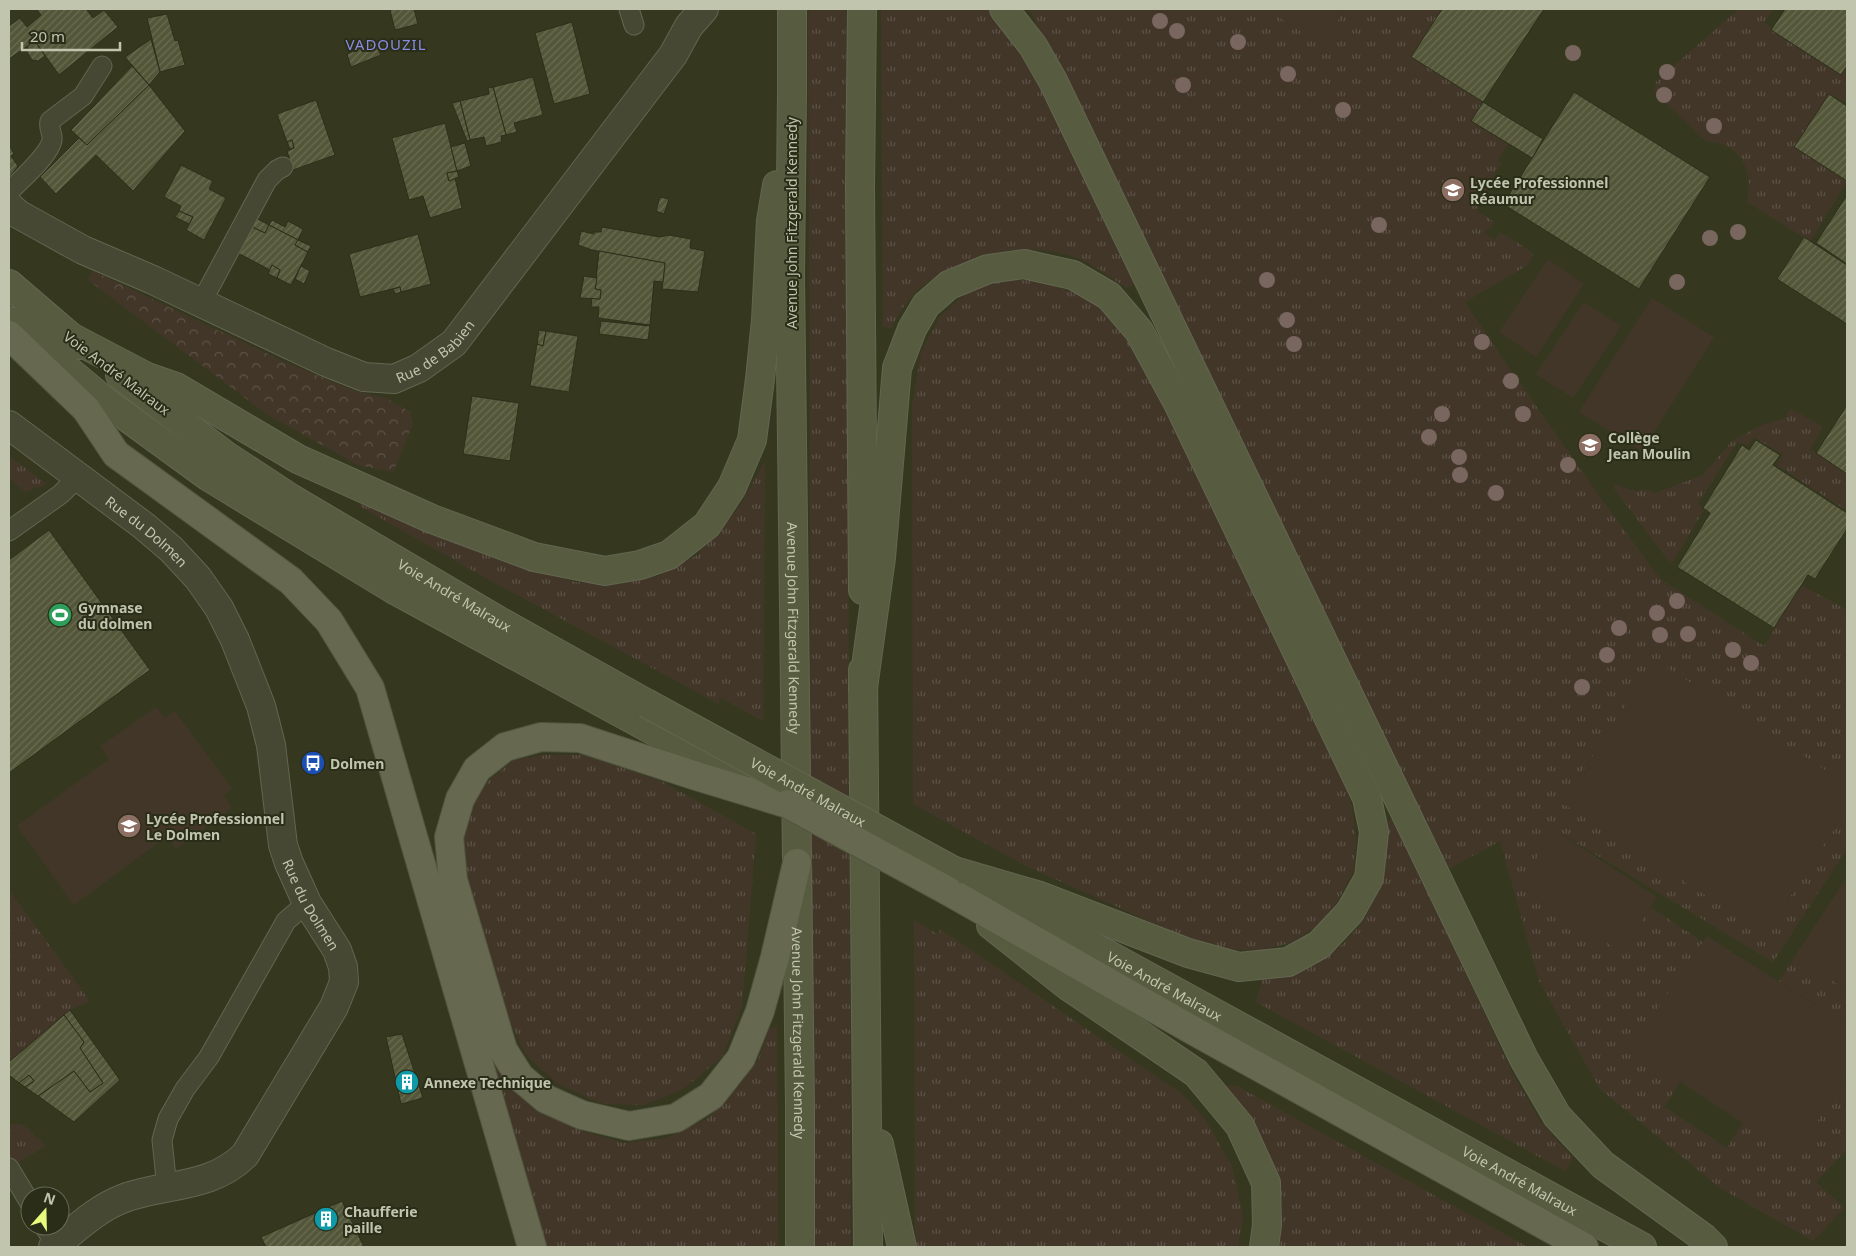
<svg xmlns="http://www.w3.org/2000/svg" width="1856" height="1256" font-family="'Noto Sans',sans-serif">
<defs>
<pattern id="grass-tufts" width="24" height="20" patternUnits="userSpaceOnUse" patternTransform="scale(1.25)"><rect width="24" height="20" fill="#423629"/><path d="M3 7l-1-3M5 7V3M7 7l1-3M15 17l-1-3M17 17v-4M19 17l1-3" fill="none" stroke="#5c5245"/></pattern>
<pattern id="forest-crowns" width="20" height="18" patternUnits="userSpaceOnUse" patternTransform="scale(1.25)"><rect width="20" height="18" fill="#423629"/><path d="M2 6a3 3 0 1 1 6 0M12 15a3 3 0 1 1 6 0" fill="none" stroke="#5c5245"/></pattern>
<pattern id="building-hatch" width="6" height="6" patternUnits="userSpaceOnUse" patternTransform="scale(1.25)"><rect width="6" height="6" fill="#535638"/><path d="M-1 1l2-2M0 6l6-6M5 7l2-2" fill="none" stroke="#6a6d52"/></pattern>
</defs>
<rect width="100%" height="100%" fill="#35381f"/>
<g fill="url(#grass-tufts)">
<path d="M810 9H846L851 1247H813L808 15Z"/>
<path d="M881 9H988L995 13 1020 45 1134 284 1126 288C1111 277 1095 265 1077 258 1032 241 978 251 938 276 932 280 924 284 919 289 907 300 898 314 891 329L883 326Z"/>
<path d="M1027 9H1442L1411 57 1483 102 1472 121 1508 144 1498 160 1501 163 1476 210 1494 222 1492 226 1484 232 1495 240 1500 232 1527 249 1533 254 1531 260 1526 266 1465 302 1501 356 1590 483 1654 571 1662 580 1764 646 1801 585 1847 610V849L1773 962 1555 830 1621 952 1650 907 1703 942 1631 1049 1680 1082 1664 1107 1727 1148 1743 1123 1793 1158 1847 1075V1149L1816 1182 1844 1208 1813 1241 1720 1188 1600 1089 1539 981 1500 841 1445 871 1032 14Z"/>
<path d="M1739 9H1773L1764 23 1841 75 1847 66V103L1829 94 1794 147 1847 181 1810 241 1747 202C1755 173 1740 141 1707 142L1654 92 1656 82 1664 74Z"/>
<path d="M1032 280C1064 287 1096 299 1118 324 1126 333 1133 345 1141 356L1343 781 1352 807 1356 839 1353 872 1338 901 1319 925 1291 943 1256 951 1205 946 1028 867 913 804 912 406 921 353 940 316 966 294 999 281Z"/>
<path d="M1791 409 1823 427 1810 449 1847 474V511L1777 465 1783 455 1754 437 1748 445 1737 442 1698 503 1704 510 1671 564 1613 487 1616 483 1619 486 1636 491 1646 489 1655 493 1703 475 1732 441 1762 425 1785 418Z"/>
<path d="M9 456 47 484 25 492 9 478Z"/>
<path d="M765 461 763 721 719 697V704L493 582 359 506 361 502 518 566 576 582 620 584 658 576 697 555 720 531 741 504Z"/>
<path d="M545 755H585L663 782 756 834 742 1007 722 1057 683 1089 645 1105 603 1104 558 1084 526 1055 508 1017 464 869 461 835 472 805 489 780 514 760Z"/>
<path d="M1393 819 1512 1072 1540 1121 1573 1158 1565 1171 1256 1002 1262 980C1274 978 1289 977 1300 972 1362 943 1391 891 1384 823Z"/>
<path d="M9 890 90 1001 70 1010 9 1062Z"/>
<path d="M914 920 939 935 940 929 1182 1094 1205 1119 1232 1166 1243 1217 1238 1247H917L915 1228Z"/>
<path d="M1795 956 1847 990V1025L1779 981Z"/>
<path d="M777 1027 778 1247H544L486 1052 492 1050 517 1092 546 1114 579 1130 623 1143 666 1138 707 1119 739 1086 759 1058 769 1028Z"/>
<path d="M1224 1086H1237L1528 1247H1271Z"/>
<path d="M19 1124 26 1127 46 1146 15 1164 9 1156V1125Z"/>
</g>
<path fill="url(#forest-crowns)" d="M93 271 285 362 355 391 386 398 410 412 413 424 393 472 358 465 268 415 88 280Z"/>
<g fill="#423629">
<path d="M1266 9H1345L1322 45Z"/>
<path d="M1548 259 1584 284 1536 357 1499 332Z"/>
<path d="M1652 298 1714 337 1642 451 1579 412Z"/>
<path d="M1584 302 1621 326 1573 398 1536 374Z"/>
<path d="M1655 660 1847 784V809L1766 934 1562 803Z"/>
<path d="M156 707 165 718 175 711 232 789 224 796 232 808 176 849 167 836 74 905 17 826 109 759 101 746Z"/>
<path d="M1555 830 1657 897 1621 952 1519 885Z"/>
<path d="M1847 877V990L1795 956Z"/>
<path d="M1707 936 1847 1025V1075L1793 1158 1743 1123 1630 1049Z"/>
</g>
<g fill="url(#building-hatch)" stroke="#2c2f1a">
<path d="M38 9H86L93 18 104 10 118 27 59 75 35 41 9 59V26L20 18 27 27 41 15 37 10Z"/>
<path d="M388 9H414L418 24 395 30 390 10Z"/>
<path d="M1442 9H1544L1483 102 1411 57Z"/>
<path d="M1785 9H1847V66L1841 75 1771 30Z"/>
<path d="M167 14 175 41 178 40 185 65 160 72 147 18Z"/>
<path d="M572 22 590 94 554 104 535 33Z"/>
<path d="M151 39 160 72 149 85 125 57Z"/>
<path d="M35 41 45 56 38 61 32 60 27 52 28 46Z"/>
<path d="M374 42 381 55 351 67 347 54Z"/>
<path d="M132 66 149 85 87 145 71 130Z"/>
<path d="M533 77 543 115 514 123 517 132 506 135 493 87Z"/>
<path d="M149 85 185 131 133 191 96 155 56 194 40 177 79 138 87 145Z"/>
<path d="M493 87 506 135 501 136 502 142 486 146 484 137 470 140 460 101 489 94 488 88Z"/>
<path d="M1574 92 1710 177 1639 289 1503 204Z"/>
<path d="M1829 94 1847 106V181L1794 147Z"/>
<path d="M316 100 335 155 293 170 287 151 294 148 292 140 287 142 277 114Z"/>
<path d="M460 101 470 140 467 141 452 103Z"/>
<path d="M1483 102 1543 139 1532 158 1471 121Z"/>
<path d="M445 123 457 171 447 173 449 181 455 178 462 208 430 218 423 196 409 200 392 138Z"/>
<path d="M292 140 294 148 290 149 287 142Z"/>
<path d="M465 143 471 166 457 171 451 147Z"/>
<path d="M9 144 14 154 11 156 18 166 9 178Z"/>
<path d="M181 165 213 181 209 189 226 198 204 240 186 230 193 217 179 211 181 206 164 197Z"/>
<path d="M457 171 459 177 449 181 447 173Z"/>
<path d="M1847 195V264L1816 243Z"/>
<path d="M660 197 669 199 664 214 656 211Z"/>
<path d="M179 211 193 217 189 224 175 217Z"/>
<path d="M254 217 269 225 265 233 250 226Z"/>
<path d="M272 220 285 227 288 221 303 229 298 240 269 225Z"/>
<path d="M269 225 298 240 295 245 308 252 291 285 277 278 280 270 272 265 270 270 236 252 250 226 265 233Z"/>
<path d="M602 227 660 237 669 235 691 239 690 248 705 251 698 292 662 289 665 263 592 250 578 245 581 231 594 234V232H601Z"/>
<path d="M418 234 431 284 401 292 400 287 360 297 349 254Z"/>
<path d="M1804 237 1847 265V324L1777 279Z"/>
<path d="M298 240 311 246 308 252 295 245Z"/>
<path d="M599 251 665 263 663 282 654 281 650 325 598 318 599 307H591L592 298 600 299 601 290 595 289Z"/>
<path d="M272 265 280 270 277 278 268 274Z"/>
<path d="M301 266 310 271 304 284 295 279Z"/>
<path d="M584 276 597 278 595 289 601 290 600 299 580 298Z"/>
<path d="M400 287 401 292 395 294 393 289Z"/>
<path d="M601 321 650 326 648 340 599 334Z"/>
<path d="M539 330 546 331 543 346 537 344Z"/>
<path d="M546 331 578 336 569 392 530 386 537 344 543 346Z"/>
<path d="M472 396 519 403 510 461 463 454Z"/>
<path d="M1847 405V474L1816 453Z"/>
<path d="M1756 440 1780 455 1773 465 1847 513V529L1815 579 1808 575 1774 628 1677 567 1710 513 1703 508 1742 445 1749 450Z"/>
<path d="M49 530 150 670 9 773V560Z"/>
<path d="M70 1010 120 1080 74 1122 38 1096 74 1071 90 1092 103 1083 80 1048 84 1042 64 1015Z"/>
<path d="M64 1015 84 1042 80 1048 103 1083 90 1092 74 1071 38 1096 25 1087 34 1081 29 1075 19 1083 9 1075V1062Z"/>
<path d="M402 1034 423 1098 401 1104 386 1037Z"/>
<path d="M29 1075 34 1081 25 1087 19 1083Z"/>
<path d="M342 1201 364 1247H266L261 1237Z"/>
</g>
<g fill="none" stroke-linecap="round" stroke-linejoin="round">
<g stroke="#636650" stroke-width="21">
<g id="service">
<path d="M629 9 634 25"/>
<path d="M9 192C20 180 49 156 52 140 53 133 48 128 50 121L83 96 102 66"/>
<path d="M201 303 267 180 277 170 283 167"/>
<path d="M9 531 61 494 78 477"/>
<path d="M9 1168 30 1203"/>
<path d="M167 1188 162 1140 168 1119 185 1089 209 1057 286 921 307 903"/>
<path d="M44 1226 56 1245"/>
</g>
</g>
<g stroke="#636650" stroke-width="30">
<g id="minor">
<path id="s1" d="M9 206 18 214 83 250 153 280 326 362 364 377 394 379 419 368 454 343 673 55 689 26 704 9"/>
<path id="s2" d="M9 425 144 526 171 549 198 578 219 608 235 640 261 706 271 745 283 845 289 863 307 903 337 950 343 967 344 982 334 1007 245 1155C211 1189 164 1183 122 1199 96 1209 74 1231 53 1247"/>
</g>
</g>
<g stroke="#636650" stroke-width="30">
<g id="secondary">
<path id="s3" d="M792 9V93L790 275 800 1108V1247"/>
<path d="M862 9 860 187 863 590"/>
<path d="M1004 9 1033 46 1053 81 1524 1059 1557 1116 1603 1165 1704 1238 1713 1247"/>
<path d="M9 284 80 345"/>
<path d="M9 321 106 402 209 477 393 589 761 789"/>
<path d="M65 334 147 377 176 387 298 459 432 519 534 557 605 571 640 565 669 555 707 525 732 487 752 440 760 379 766 320 771 221 777 185"/>
<path id="s4" d="M120 375 225 455 292 499 499 621 646 703"/>
<path d="M863 670 868 1247"/>
<path d="M863 688 881 558 897 368 912 329 926 305 949 285 988 269 1024 264 1073 275 1109 296 1139 331 1178 403 1367 798 1374 832 1369 878 1350 912 1319 945 1288 962 1239 967 1188 953 1040 896 954 871"/>
<path id="s5" d="M999 895 1642 1247"/>
<path d="M991 925 1068 986 1196 1073 1240 1126 1266 1183 1267 1225 1264 1247"/>
<path d="M879 1144 902 1247"/>
</g>
</g>
<g stroke="#51553f" stroke-width="30">
<g id="primary">
<path d="M9 335 86 409 116 454 291 581 329 621 370 688 532 1247"/>
<path d="M788 804 693 775 580 738 541 737 505 747 477 769 460 799 449 837 453 880 503 1050 520 1077 546 1099 582 1115 629 1126 676 1118 711 1096 741 1058 760 1011 775 957 797 863"/>
<path d="M948 891 1194 1031 1584 1247"/>
</g>
</g>
<use href="#service" stroke="#464833" stroke-width="19"/>
<use href="#minor" stroke="#464833" stroke-width="28"/>
<use href="#secondary" stroke="#575c41" stroke-width="28"/>
<use href="#primary" stroke="#666950" stroke-width="28"/>
<g stroke="#636650" stroke-width="30" stroke-linecap="butt">
<g id="secondary-bridge">
<path id="s6" d="M646 703 954 871"/>
</g>
</g>
<g stroke="#51553f" stroke-width="30" stroke-linecap="butt">
<path id="primary-bridge" d="M788 804 948 891"/>
</g>
<use href="#secondary-bridge" stroke="#575c41" stroke-width="28"/>
<use href="#primary-bridge" stroke="#666950" stroke-width="28"/>
</g>
<g fill="#79665f">
<circle cx="1160" cy="21" r="8"/>
<circle cx="1177" cy="31" r="8"/>
<circle cx="1238" cy="42" r="8"/>
<circle cx="1573" cy="53" r="8"/>
<circle cx="1667" cy="72" r="8"/>
<circle cx="1288" cy="74" r="8"/>
<circle cx="1183" cy="85" r="8"/>
<circle cx="1664" cy="95" r="8"/>
<circle cx="1343" cy="110" r="8"/>
<circle cx="1714" cy="126" r="8"/>
<circle cx="1379" cy="225" r="8"/>
<circle cx="1738" cy="232" r="8"/>
<circle cx="1710" cy="238" r="8"/>
<circle cx="1267" cy="280" r="8"/>
<circle cx="1677" cy="282" r="8"/>
<circle cx="1287" cy="320" r="8"/>
<circle cx="1482" cy="342" r="8"/>
<circle cx="1294" cy="344" r="8"/>
<circle cx="1511" cy="381" r="8"/>
<circle cx="1442" cy="414" r="8"/>
<circle cx="1523" cy="414" r="8"/>
<circle cx="1429" cy="437" r="8"/>
<circle cx="1459" cy="457" r="8"/>
<circle cx="1568" cy="465" r="8"/>
<circle cx="1460" cy="475" r="8"/>
<circle cx="1496" cy="493" r="8"/>
<circle cx="1677" cy="601" r="8"/>
<circle cx="1657" cy="613" r="8"/>
<circle cx="1619" cy="628" r="8"/>
<circle cx="1688" cy="634" r="8"/>
<circle cx="1660" cy="635" r="8"/>
<circle cx="1733" cy="650" r="8"/>
<circle cx="1607" cy="655" r="8"/>
<circle cx="1751" cy="663" r="8"/>
<circle cx="1582" cy="687" r="8"/>
</g>
<defs>
<g id="school-disc" transform="scale(1.25)"><circle r="9.5" fill="#8d6e63" stroke="#2a2d18"/><path d="M0-5L7-2L0 1L-7-2ZM-4 1L0 2.5L4 1V4Q0 6-4 4Z" fill="#fff"/></g>
<g id="stadium-disc" transform="scale(1.25)"><circle r="9.5" fill="#2e9e5b" stroke="#2a2d18"/><path d="M0-5a6.5 5 0 1 0 0 10a6.5 5 0 1 0 0-10ZM-3.5-1.8h7v3.6h-7Z" fill="#fff"/></g>
<g id="bus-disc" transform="scale(1.25)"><circle r="9.5" fill="#1a4fb4" stroke="#2a2d18"/><path d="M-5-6H5V4H4V6H2V4H-2V6H-4V4H-5ZM-3.5-4V0h7V-4ZM-3.5 1.2v1.5H-2V1.2ZM2 1.2v1.5H3.5V1.2Z" fill="#fff"/></g>
<g id="building-disc" transform="scale(1.25)"><circle r="9.5" fill="#0f9aa8" stroke="#2a2d18"/><path d="M-4-6H4V6H1V3H-1V6H-4ZM-2.5-4.3h1.7v1.8h-1.7ZM.8-4.3h1.7v1.8H.8ZM-2.5-1h1.7V.8h-1.7ZM.8-1h1.7V.8H.8Z" fill="#fff"/></g>
</defs>
<g fill-rule="evenodd">
<use href="#school-disc" x="1453" y="190"/>
<use href="#school-disc" x="1590" y="445"/>
<use href="#stadium-disc" x="60" y="615"/>
<use href="#bus-disc" x="313" y="763"/>
<use href="#school-disc" x="129" y="826"/>
<use href="#building-disc" x="407" y="1082"/>
<use href="#building-disc" x="326" y="1219"/>
</g>
<g text-anchor="middle" dominant-baseline="central" stroke-width="4" stroke-linejoin="round" paint-order="stroke">
<g font-size="14" font-weight="bold" fill="#c1c5ad" stroke="#2a2d18" text-anchor="start">
<text x="1470" y="182">Lycée Professionnel<tspan x="1470" dy="16">Réaumur</tspan></text>
<text x="1608" y="437">Collège<tspan x="1608" dy="16">Jean Moulin</tspan></text>
<text x="78" y="607">Gymnase<tspan x="78" dy="16">du dolmen</tspan></text>
<text x="330" y="763">Dolmen</text>
<text x="146" y="818">Lycée Professionnel<tspan x="146" dy="16">Le Dolmen</tspan></text>
<text x="424" y="1082">Annexe Technique</text>
<text x="344" y="1211">Chaufferie<tspan x="344" dy="16">paille</tspan></text>
</g>
<g font-size="14" fill="#c1c5ad" stroke="#2a2d18">
<text transform="translate(791 223) rotate(-90)">Avenue John Fitzgerald Kennedy</text>
<text stroke="none"><textPath href="#s1" startOffset="475">Rue de Babien</textPath></text>
<text transform="translate(117 373) rotate(37)">Voie André Malraux</text>
<text stroke="none"><textPath href="#s2" startOffset="174">Rue du Dolmen</textPath></text>
<text stroke="none"><textPath href="#s4" startOffset="401">Voie André Malraux</textPath></text>
<text stroke="none"><textPath href="#s3" startOffset="619">Avenue John Fitzgerald Kennedy</textPath></text>
<text stroke="none"><textPath href="#s6" startOffset="185">Voie André Malraux</textPath></text>
<text stroke="none"><textPath href="#s2" startOffset="594">Rue du Dolmen</textPath></text>
<text stroke="none"><textPath href="#s5" startOffset="189">Voie André Malraux</textPath></text>
<text stroke="none"><textPath href="#s3" startOffset="1024">Avenue John Fitzgerald Kennedy</textPath></text>
<text stroke="none"><textPath href="#s5" startOffset="594">Voie André Malraux</textPath></text>
</g>
<g font-size="15" letter-spacing="1" fill="#898be3" stroke="#2a2d18">
<text x="386" y="44">VADOUZIL</text>
</g>
</g>
<rect width="1856" height="1256" fill="none" stroke="#c1c5ad" stroke-width="20"/>
<g transform="translate(45 1211) rotate(20)"><circle r="24" fill="#2a2d18" stroke="#666a54"/>
<path d="M0-4L9 19L0 12L-9 19Z" fill="#e8fb7c"/>
<text y="-8" font-size="14" font-weight="bold" text-anchor="middle" fill="#c1c5ad">N</text>
</g>
<path d="M22 42v8h98v-8" fill="none" stroke="#c1c5ad" stroke-width="2.5"/>
<text x="30" y="42" font-size="15" fill="#c1c5ad" stroke="#2a2d18" stroke-width="4" paint-order="stroke">20 m</text>
</svg>
